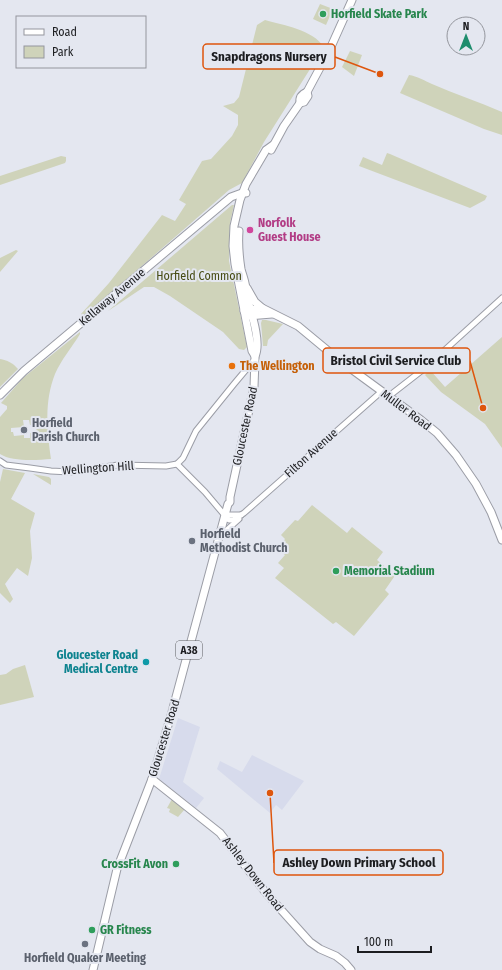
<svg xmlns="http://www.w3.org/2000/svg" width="502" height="970" font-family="'Fira Sans Condensed',sans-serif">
<rect width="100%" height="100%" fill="#e4e7f0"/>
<g fill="#d7dbec">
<path d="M178 718 200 727 183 782 204 798 196 808 159 779Z"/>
<path d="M252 755 304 781 282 810 276 805 270 813 217 769 220 761 242 772Z"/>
</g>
<g fill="#cfd3ba" fill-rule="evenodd">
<path d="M320 4 333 9 326 25 313 19Z"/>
<path d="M265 20C283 25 313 30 324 47L264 142 242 183 229 190 104 299 82 316 81 314 109 283 162 215 175 221 186 204 179 200 202 161 211 159 232 136 238 125V115L223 106 234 103 239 97 257 25Z"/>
<path d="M350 51 362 55 354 76 342 67Z"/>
<path d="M409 75C417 76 425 81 432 84 455 94 479 102 502 112V135L484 129 400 93Z"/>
<path d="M387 153 390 154 487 196 485 200 470 208 359 166 363 157 382 165Z"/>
<path d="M61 156 66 157V161L65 163 0 185V176Z"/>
<path d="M232 205H234L230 223 229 261 247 347 244 350 239 349 223 332 170 296 154 287H144L108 311Z"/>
<path d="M16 250 18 251 0 272V258Z"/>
<path d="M262 320H266L283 324 268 340 267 346H263L261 323Z"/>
<path d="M80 332V334C72 347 61 360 55 374 44 402 47 430 51 459 37 460 12 462 0 454V417L7 409V406L1 403 23 378ZM23 420H29L30 425 36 426 37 433H30V438H24V435L14 436 13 432H11V428L24 427Z"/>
<path d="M502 337V448L485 424 441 392 425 375 430 370 445 387Z"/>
<path d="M0 359C7 360 13 363 18 369L0 387Z"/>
<path d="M3 469 25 473 11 499 35 513 30 531 32 558 28 576 17 568 5 584 13 599 10 603 0 593V482Z"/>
<path d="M33 474 49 477 51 479V485Z"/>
<path d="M312 505 347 533 352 527 383 552 377 560 394 574V577L385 590 389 594 354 636 336 622 333 624 275 578 284 568 278 563 285 555 280 551 282 548 279 547 285 539 281 535 295 520 298 521Z"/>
<path d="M25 665 34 697 0 705V675L6 674 13 669Z"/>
<path d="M172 799 185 809 178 817 169 812 170 809 167 808Z"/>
</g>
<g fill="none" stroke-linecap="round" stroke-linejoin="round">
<g stroke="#9b9da6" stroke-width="7">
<g id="minor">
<path d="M389 396 425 368 502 298"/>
<path d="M0 461 6 465 30 468 51 471 70 472 118 465 166 466 177 464 183 458 196 431 234 384 255 359"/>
<path d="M177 464 205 492 227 518 229 520H233L244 513 382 391"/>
<path d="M225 515H241"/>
<path d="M219 537 239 519"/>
</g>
</g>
<g stroke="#9b9da6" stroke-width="9">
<g id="major">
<path d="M300 103 304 102 308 96 307 92 330 49 352 0"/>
<path d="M271 150 284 126 300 103C299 97 302 94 307 92"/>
<path d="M239 231C238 244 239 256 241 269 243 277 247 285 246 294 250 309 262 342 255 356"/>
<path d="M247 288 255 302 262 308"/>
<path d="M244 311 262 308 298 326 339 360 421 420 437 433 456 455 476 484 491 512 502 540"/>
<path d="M249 316 272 314"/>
<path d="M0 395 24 371 231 197 242 193H246"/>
<path d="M152 779 220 833 266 893 310 942 320 949 336 956 345 963 351 970"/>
<path d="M93 970 117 869 152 779 172 712 225 515 228 504 230 502V497L254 387 255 359V356L252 351 235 264 233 246 234 226 240 200 246 184 266 150 273 145"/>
</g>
</g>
<use href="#minor" stroke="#fff" stroke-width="5"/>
<use href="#major" stroke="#fff" stroke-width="7"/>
</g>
<g fill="#2e9e5b" stroke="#e4e7f0" stroke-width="1.5">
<circle cx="323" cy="14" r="4"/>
<circle cx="336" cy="571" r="4"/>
<circle cx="176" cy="864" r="4"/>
<circle cx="92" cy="930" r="4"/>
</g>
<circle fill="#d1479c" stroke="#e4e7f0" stroke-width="1.5" cx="250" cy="230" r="4"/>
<circle fill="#e8710a" stroke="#e4e7f0" stroke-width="1.5" cx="232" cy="366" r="4"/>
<g fill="#6b7280" stroke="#e4e7f0" stroke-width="1.5">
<circle cx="24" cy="430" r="4"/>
<circle cx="192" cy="541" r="4"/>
<circle cx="85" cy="944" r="4"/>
</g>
<circle fill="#0f9aa8" stroke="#e4e7f0" stroke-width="1.5" cx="146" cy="662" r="4"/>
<g text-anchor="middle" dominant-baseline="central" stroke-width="4" stroke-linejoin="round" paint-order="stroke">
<rect fill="#e4e7f0" stroke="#585a5e" stroke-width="1" x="176" y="641" width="26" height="18" rx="3"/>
<g font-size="11" font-weight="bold" fill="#1c1d20">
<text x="189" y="650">A38</text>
</g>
<g font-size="12" font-weight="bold" fill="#27864d" stroke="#e4e7f0" text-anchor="start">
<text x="331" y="14">Horfield Skate Park</text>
<text x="344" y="571">Memorial Stadium</text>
<text x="168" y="864" text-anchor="end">CrossFit Avon</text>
<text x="100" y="930">GR Fitness</text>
</g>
<g font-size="12" font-weight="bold" fill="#b23c85" stroke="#e4e7f0" text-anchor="start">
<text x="258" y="223">Norfolk<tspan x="258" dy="14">Guest House</tspan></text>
</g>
<g font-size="12" fill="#474c14" stroke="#e4e7f0">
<text x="199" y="276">Horfield Common</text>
</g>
<g font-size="12" fill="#1c1d20" stroke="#e4e7f0">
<text transform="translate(112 297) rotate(-40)">Kellaway Avenue</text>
<text transform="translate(406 410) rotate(37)">Muller Road</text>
<text transform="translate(245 426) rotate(-78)">Gloucester Road</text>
<text transform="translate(311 453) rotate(-42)">Filton Avenue</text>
<text transform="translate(98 468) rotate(-4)">Wellington Hill</text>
<text transform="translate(164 738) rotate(-73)">Gloucester Road</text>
<text transform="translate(253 874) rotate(52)">Ashley Down Road</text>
</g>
<g font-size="12" font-weight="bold" fill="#c56008" stroke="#e4e7f0" text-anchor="start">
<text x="240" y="366">The Wellington</text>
</g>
<g font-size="12" font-weight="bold" fill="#5b616d" stroke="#e4e7f0" text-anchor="start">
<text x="32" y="423">Horfield<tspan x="32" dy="14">Parish Church</tspan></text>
<text x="200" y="534">Horfield<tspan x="200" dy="14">Methodist Church</tspan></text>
<text x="85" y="958" text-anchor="middle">Horfield Quaker Meeting</text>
</g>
<g font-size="12" font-weight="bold" fill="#0d838f" stroke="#e4e7f0" text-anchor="end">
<text x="138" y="655">Gloucester Road<tspan x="138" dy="14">Medical Centre</tspan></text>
</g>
</g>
<path fill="none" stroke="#de560d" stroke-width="1.5" d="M380 74L335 57M483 408L470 361M270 793L274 863"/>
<g fill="#de560d" stroke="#e4e7f0" stroke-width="1.5">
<circle cx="380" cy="74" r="4"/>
<circle cx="483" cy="408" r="4"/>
<circle cx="270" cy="793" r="4"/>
</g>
<g fill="#e4e7f0" stroke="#de560d" stroke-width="1.5">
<rect x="203" y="44" width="132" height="25" rx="4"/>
<rect x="323" y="348" width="147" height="25" rx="4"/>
<rect x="274" y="850" width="169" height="25" rx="4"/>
</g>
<g font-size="13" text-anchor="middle" font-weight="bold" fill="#1c1d20">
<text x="269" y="61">Snapdragons Nursery</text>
<text x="396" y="365">Bristol Civil Service Club</text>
<text x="359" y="867">Ashley Down Primary School</text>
</g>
<rect x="16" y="16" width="130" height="52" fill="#e4e7f0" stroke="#94969d"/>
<rect x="24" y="29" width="20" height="6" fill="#ffffff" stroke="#94969d"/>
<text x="52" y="36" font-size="12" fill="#1c1d20">Road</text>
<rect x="24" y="46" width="20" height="12" fill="#cfd3ba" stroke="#94969d"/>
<text x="52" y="56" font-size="12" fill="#1c1d20">Park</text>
<g transform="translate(466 36)"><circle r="19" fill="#e4e7f0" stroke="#94969d"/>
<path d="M0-3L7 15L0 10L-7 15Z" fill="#1e8d6d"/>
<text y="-6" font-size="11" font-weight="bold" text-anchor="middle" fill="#1c1d20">N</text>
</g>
<path d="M358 946v6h73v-6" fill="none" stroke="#1c1d20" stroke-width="2"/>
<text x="364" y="946" font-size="12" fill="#1c1d20" stroke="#e4e7f0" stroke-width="3" paint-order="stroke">100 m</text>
</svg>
